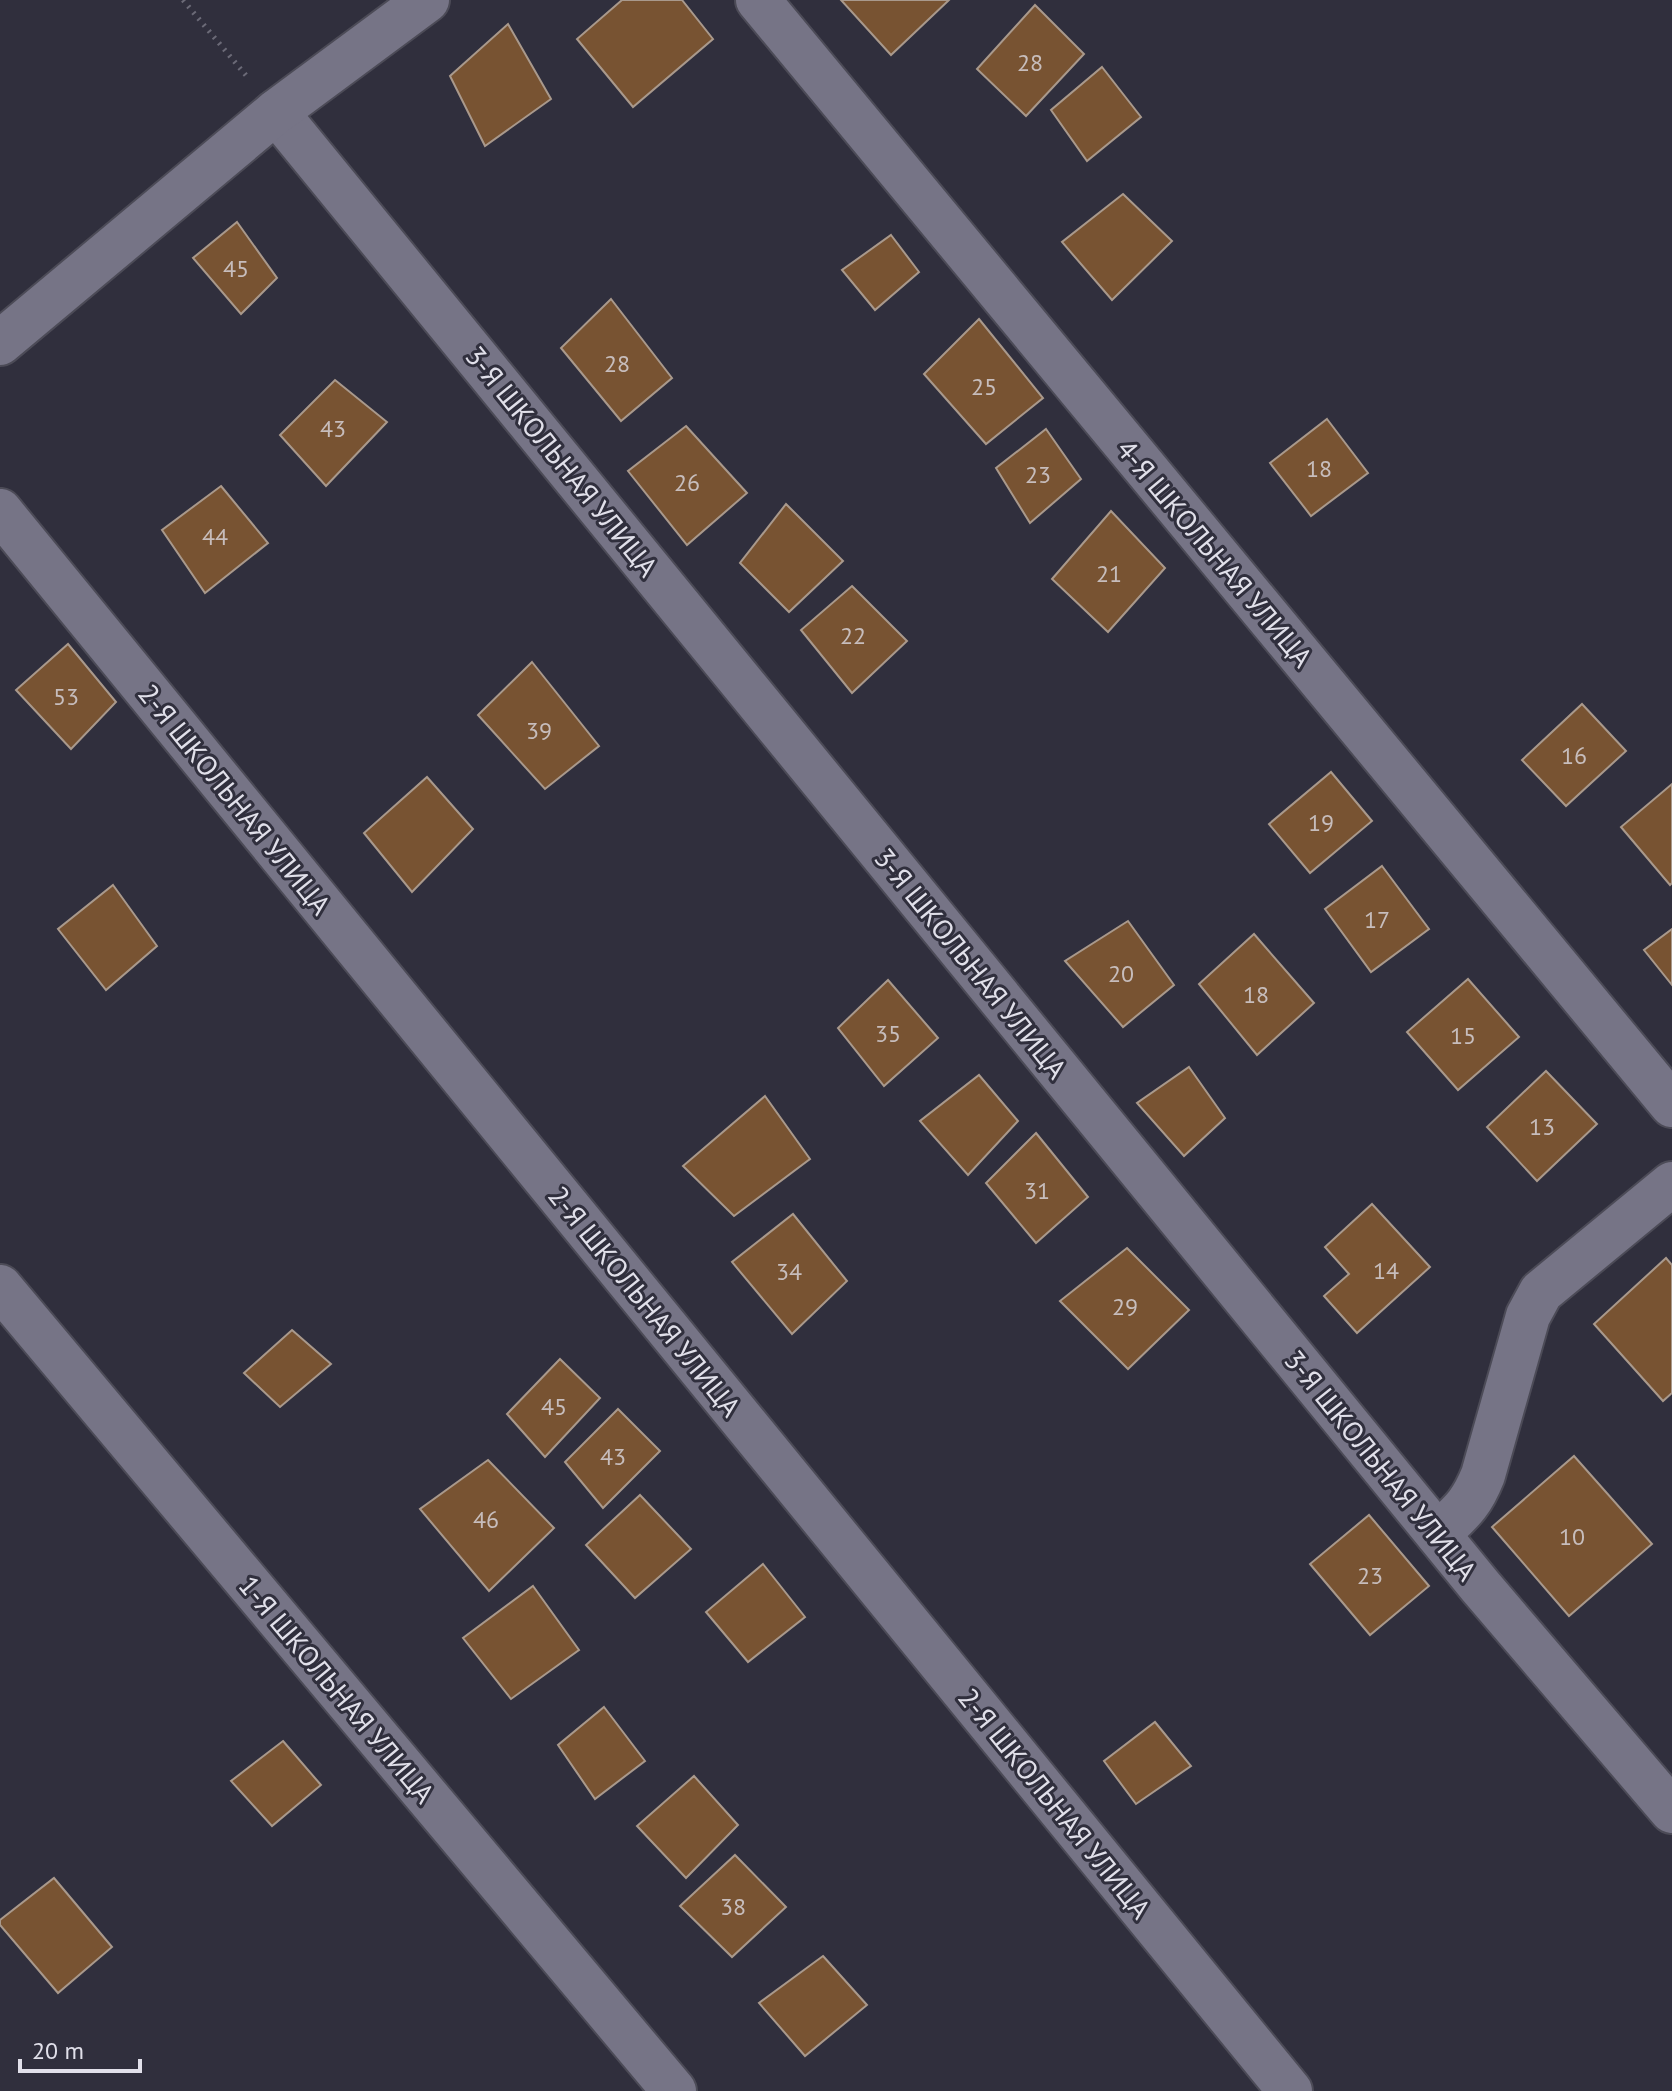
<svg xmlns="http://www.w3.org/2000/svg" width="1672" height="2091" font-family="'PT Sans',sans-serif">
<rect width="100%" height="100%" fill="#302f3d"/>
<g fill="#785332" stroke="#a9998c" stroke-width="2">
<path d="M622 0H682L713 39 633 107 577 39Z"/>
<path d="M841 0H949L891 55Z"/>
<path d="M1035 5 1084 54 1026 116 977 69Z"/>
<path d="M508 24 551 99 485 146 450 76Z"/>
<path d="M1102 67 1141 117 1087 161 1051 110Z"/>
<path d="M1123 194 1172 241 1112 300 1062 242Z"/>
<path d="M237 222 277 278 241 314 193 258Z"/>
<path d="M891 235 919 272 875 310 842 270Z"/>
<path d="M611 299 672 378 621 421 561 348Z"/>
<path d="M979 319 1043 398 986 444 924 374Z"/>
<path d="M335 380 387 422 326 486 280 435Z"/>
<path d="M1327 419 1368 473 1311 516 1270 463Z"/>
<path d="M686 426 747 493 687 545 628 471Z"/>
<path d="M1046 429 1081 479 1030 523 996 468Z"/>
<path d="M221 486 268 543 205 593 162 530Z"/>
<path d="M786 504 843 561 789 612 740 563Z"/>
<path d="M1111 511 1165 568 1108 632 1052 579Z"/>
<path d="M852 586 907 641 852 693 801 630Z"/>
<path d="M68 644 116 702 71 749 16 690Z"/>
<path d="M532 662 599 746 545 789 478 715Z"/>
<path d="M1582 704 1626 751 1566 806 1522 760Z"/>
<path d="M1331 772 1372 821 1310 873 1269 824Z"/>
<path d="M427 777 473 829 412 892 364 833Z"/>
<path d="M1672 784V883L1670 885 1621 827Z"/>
<path d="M1382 866 1429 929 1371 972 1325 909Z"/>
<path d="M113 885 157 946 106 990 58 929Z"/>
<path d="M1128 921 1174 985 1123 1027 1065 961Z"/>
<path d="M1672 929V985L1644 950Z"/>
<path d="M1254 934 1314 1003 1257 1055 1199 984Z"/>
<path d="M1468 979 1519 1037 1458 1090 1407 1032Z"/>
<path d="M888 980 938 1038 884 1086 838 1028Z"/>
<path d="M1189 1067 1225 1118 1184 1156 1137 1103Z"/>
<path d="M1546 1071 1597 1124 1537 1181 1487 1127Z"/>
<path d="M979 1075 1018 1121 968 1175 920 1121Z"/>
<path d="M765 1096 810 1159 734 1216 683 1166Z"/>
<path d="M1036 1133 1088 1197 1036 1243 986 1183Z"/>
<path d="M1372 1204 1430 1267 1357 1333 1324 1296 1349 1274 1325 1247Z"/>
<path d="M793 1214 847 1281 792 1334 732 1262Z"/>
<path d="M1127 1248 1189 1310 1128 1369 1060 1301Z"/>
<path d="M1666 1258 1672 1265V1393L1663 1401 1594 1324Z"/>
<path d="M292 1330 331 1364 280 1407 244 1373Z"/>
<path d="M560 1359 600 1398 545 1457 507 1414Z"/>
<path d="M618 1409 660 1451 603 1508 565 1462Z"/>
<path d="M1574 1456 1652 1544 1569 1616 1492 1527Z"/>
<path d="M488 1460 554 1528 489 1591 420 1509Z"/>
<path d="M640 1495 691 1549 635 1598 586 1545Z"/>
<path d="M1369 1515 1429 1586 1370 1635 1310 1564Z"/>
<path d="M763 1564 805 1617 748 1662 706 1612Z"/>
<path d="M533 1586 579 1650 511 1699 463 1638Z"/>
<path d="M604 1707 645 1761 595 1799 558 1745Z"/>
<path d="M1155 1722 1191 1766 1136 1804 1104 1761Z"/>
<path d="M283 1741 321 1785 272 1826 231 1781Z"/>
<path d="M694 1776 738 1825 686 1878 637 1826Z"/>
<path d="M735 1855 786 1907 732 1957 680 1906Z"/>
<path d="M54 1878 112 1947 58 1993 0 1925V1920Z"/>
<path d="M823 1956 867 2005 805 2056 759 2003Z"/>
</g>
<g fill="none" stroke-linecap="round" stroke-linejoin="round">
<g stroke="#4c4b57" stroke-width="48">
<g id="minor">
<path d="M758 0 1672 1105"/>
<path d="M276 112 1480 1586 1672 1811"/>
<path d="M0 343 276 112 427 0"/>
<path d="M0 511 1290 2091"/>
<path d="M0 1287 674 2091"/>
<path d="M1438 1534C1461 1512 1471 1505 1483 1475L1528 1316 1541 1292 1672 1184"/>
</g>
</g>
<path stroke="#6b6a77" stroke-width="5" stroke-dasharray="2 6" stroke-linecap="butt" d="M183 0 249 79"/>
<use href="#minor" stroke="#767486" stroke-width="44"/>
</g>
<g text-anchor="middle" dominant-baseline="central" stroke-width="6" stroke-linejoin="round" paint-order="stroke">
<g font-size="24" fill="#c7bdbc">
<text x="1030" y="62">28</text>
<text x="236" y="268">45</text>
<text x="617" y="363">28</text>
<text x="984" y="386">25</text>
<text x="333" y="428">43</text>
<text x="1319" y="468">18</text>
<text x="1038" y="474">23</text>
<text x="687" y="482">26</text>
<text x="215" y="536">44</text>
<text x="1109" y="573">21</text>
<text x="853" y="635">22</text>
<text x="66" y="696">53</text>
<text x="539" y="730">39</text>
<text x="1574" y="755">16</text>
<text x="1321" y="822">19</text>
<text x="1377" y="919">17</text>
<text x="1121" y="973">20</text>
<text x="1256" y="994">18</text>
<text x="888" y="1033">35</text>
<text x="1463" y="1035">15</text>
<text x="1542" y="1126">13</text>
<text x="1037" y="1190">31</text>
<text x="1386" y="1270">14</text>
<text x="789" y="1271">34</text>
<text x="1125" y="1306">29</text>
<text x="554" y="1406">45</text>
<text x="613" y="1456">43</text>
<text x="486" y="1519">46</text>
<text x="1572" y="1536">10</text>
<text x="1370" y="1575">23</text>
<text x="733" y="1906">38</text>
</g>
<g font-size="28" fill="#e1e0ea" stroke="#302f3d">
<text transform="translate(562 461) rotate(51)">3-Я ШКОЛЬНАЯ УЛИЦА</text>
<text transform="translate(1215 553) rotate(50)">4-Я ШКОЛЬНАЯ УЛИЦА</text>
<text transform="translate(235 799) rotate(51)">2-Я ШКОЛЬНАЯ УЛИЦА</text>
<text transform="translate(971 963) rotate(51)">3-Я ШКОЛЬНАЯ УЛИЦА</text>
<text transform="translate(645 1301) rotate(51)">2-Я ШКОЛЬНАЯ УЛИЦА</text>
<text transform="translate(1381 1465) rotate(51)">3-Я ШКОЛЬНАЯ УЛИЦА</text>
<text transform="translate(337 1689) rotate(50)">1-Я ШКОЛЬНАЯ УЛИЦА</text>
<text transform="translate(1055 1803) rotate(51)">2-Я ШКОЛЬНАЯ УЛИЦА</text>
</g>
</g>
<path d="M20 2059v12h120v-12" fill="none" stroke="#e1e0ea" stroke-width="4"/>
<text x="32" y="2059" font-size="24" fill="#e1e0ea" stroke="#302f3d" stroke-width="6" paint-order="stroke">20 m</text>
</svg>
